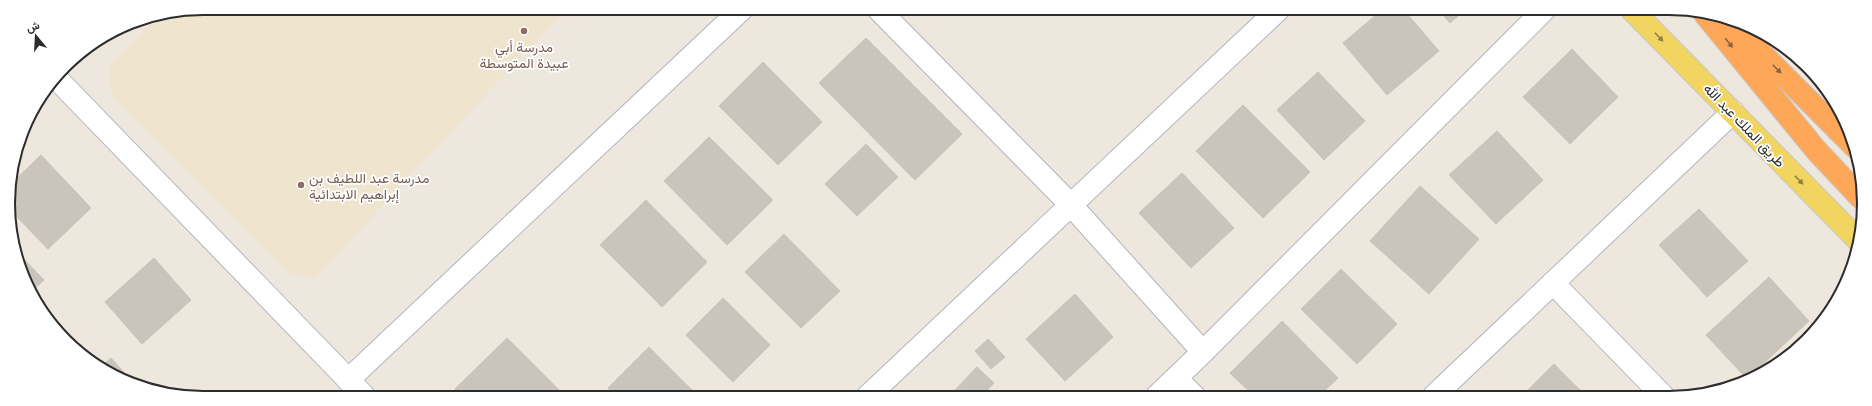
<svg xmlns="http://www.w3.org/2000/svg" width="1872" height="406" font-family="'Golos Text',Vazirmatn,sans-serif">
<rect width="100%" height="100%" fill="#ede7de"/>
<path fill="#efe5ce" d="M203 8H570L524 54 315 278 290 274 111 95 109 66 155 18Z"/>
<g fill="#c9c5bc" stroke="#c9c3b7">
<path d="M1383 9H1403L1439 51 1387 95 1343 43Z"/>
<path d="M1438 9H1466L1450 23Z"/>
<path d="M866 38 962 134 915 180 819 83Z"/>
<path d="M1572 49 1618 97 1570 144 1523 97Z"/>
<path d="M763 62 822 122 778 165 719 106Z"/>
<path d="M1318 72 1365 121 1324 160 1277 110Z"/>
<path d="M1243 105 1310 172 1263 218 1196 151Z"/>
<path d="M1497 131 1543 180 1496 224 1449 175Z"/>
<path d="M709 137 773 200 727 245 664 181Z"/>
<path d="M866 144 898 177 857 216 825 184Z"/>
<path d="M41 155 91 208 48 249 11 211 8 190 10 185Z"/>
<path d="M1182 173 1234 228 1191 268 1139 213Z"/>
<path d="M1420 186 1479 239 1429 294 1370 241Z"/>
<path d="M646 200 707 262 662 307 600 245Z"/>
<path d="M1699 209 1748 261 1707 297 1659 245Z"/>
<path d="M784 234 840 291 801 328 745 272Z"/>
<path d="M17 252 44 280 32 291 18 265Z"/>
<path d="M154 258 191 300 142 344 105 302Z"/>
<path d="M1341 269 1397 324 1357 364 1301 309Z"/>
<path d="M1769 277 1809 321 1747 379 1706 335Z"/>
<path d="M1075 294 1113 337 1065 381 1026 339Z"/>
<path d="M723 298 770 345 733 382 686 335Z"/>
<path d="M1282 321 1338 378 1319 396H1254L1230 373Z"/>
<path d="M507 338 562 393 559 396H462L455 389Z"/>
<path d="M988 339 1005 357 991 369 975 351Z"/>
<path d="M649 347 698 396H616L608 388Z"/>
<path d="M111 358 131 380 105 372 100 367Z"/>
<path d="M1554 364 1586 396H1522Z"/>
<path d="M977 367 994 383 982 396H962L955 390Z"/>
</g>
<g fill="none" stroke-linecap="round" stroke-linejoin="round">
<g stroke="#b2b4bf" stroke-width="24">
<g id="minor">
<path d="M878 9 1071 205 1203 352"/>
<path d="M57 79 364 396"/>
<path d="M1553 283 1663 396"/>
<path d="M1176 378 1194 396"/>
<path d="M348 380 742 9"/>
<path d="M868 396 1279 9"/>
<path d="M1157 396 1203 352 1544 10"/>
<path d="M1434 396 1733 112"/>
</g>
</g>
<g stroke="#c8c8c8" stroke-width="24">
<path id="primary" d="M1632 10 1859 241"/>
</g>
<g stroke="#c8c8c8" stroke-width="24">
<g id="motorway">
<path d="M1704 13 1816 150 1860 197"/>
<path d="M1729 21 1855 147"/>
</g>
</g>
<use href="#minor" stroke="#fff" stroke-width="22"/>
<use href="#primary" stroke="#f1d560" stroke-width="22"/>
<use href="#motorway" stroke="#fea759" stroke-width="22"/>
</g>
<defs><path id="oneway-solid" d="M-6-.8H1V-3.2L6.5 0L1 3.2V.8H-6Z"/></defs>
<g fill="#8e8046">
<use href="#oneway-solid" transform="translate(1659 37) rotate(46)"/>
<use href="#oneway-solid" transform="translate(1799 180) rotate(46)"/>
</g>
<g fill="#8a6340">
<use href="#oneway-solid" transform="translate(1729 43) rotate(51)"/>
<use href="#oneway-solid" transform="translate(1777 69) rotate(45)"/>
</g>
<g fill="#8d6e63" stroke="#fff" stroke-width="1.5">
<circle cx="524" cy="31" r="4"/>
<circle cx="301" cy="185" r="4"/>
</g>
<g text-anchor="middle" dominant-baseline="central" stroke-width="3.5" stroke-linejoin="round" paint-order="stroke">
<g font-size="14" fill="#785e54" stroke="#fff">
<text x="524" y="46">مدرسة أبي<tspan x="524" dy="16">عبيدة المتوسطة</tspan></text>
<text x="309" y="177" text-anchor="start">مدرسة عبد اللطيف بن<tspan x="309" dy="16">إبراهيم الابتدائية</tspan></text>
</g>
<g font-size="14" fill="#2c2c2c" stroke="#fff">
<text transform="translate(1745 125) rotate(46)">طريق الملك عبد الله</text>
</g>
</g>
<path d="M0 0H1872V406H0ZM203 15H1669A188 188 0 0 1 1857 203V203A188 188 0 0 1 1669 391H203A188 188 0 0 1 15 203V203A188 188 0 0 1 203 15Z" fill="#fff" fill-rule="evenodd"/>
<path fill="none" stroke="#2c2c2c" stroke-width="2" d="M203 15H1669A188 188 0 0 1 1857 203V203A188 188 0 0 1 1669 391H203A188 188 0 0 1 15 203V203A188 188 0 0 1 203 15Z"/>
<g transform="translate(36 36) rotate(342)" stroke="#ffffff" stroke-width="3" paint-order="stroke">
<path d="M0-3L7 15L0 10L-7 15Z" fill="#2c2c2c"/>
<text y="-6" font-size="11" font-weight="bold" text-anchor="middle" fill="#2c2c2c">ش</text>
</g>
</svg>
